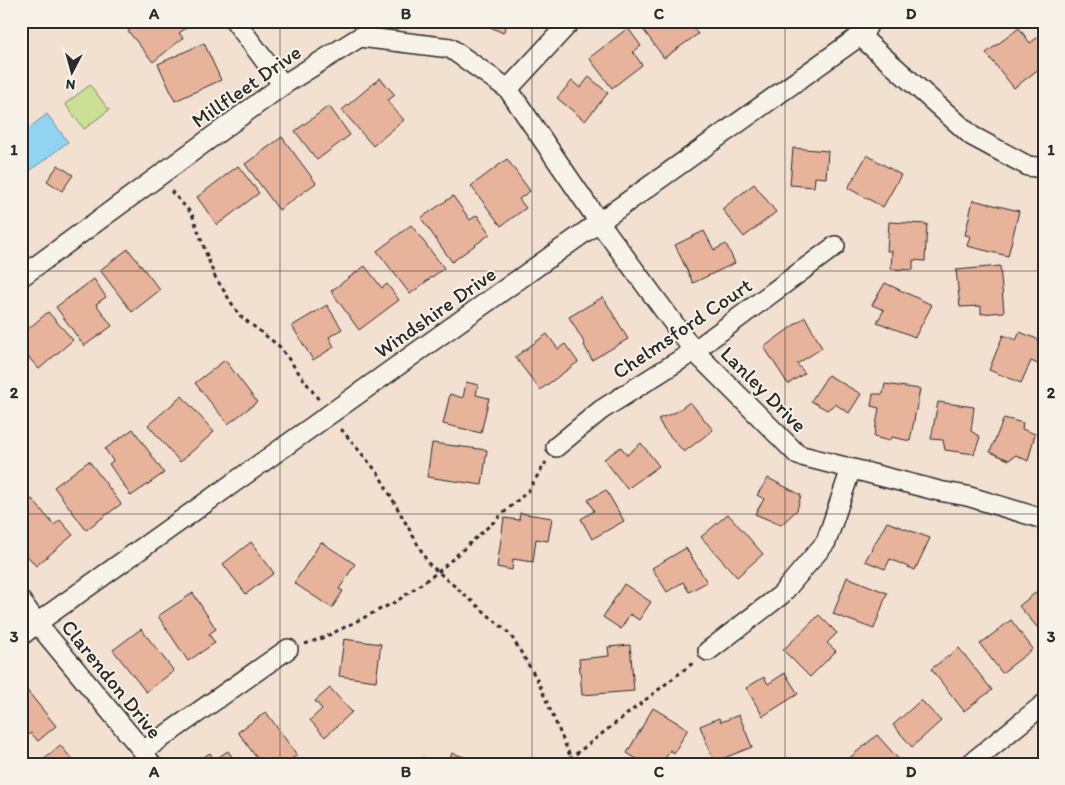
<svg xmlns="http://www.w3.org/2000/svg" width="1065" height="785" font-family="Itim,sans-serif">
<rect width="100%" height="100%" fill="#f2e0d1"/>
<filter id="ink" filterUnits="userSpaceOnUse"><feTurbulence type="fractalNoise" baseFrequency=".02" numOctaves="2"/><feDisplacementMap in="SourceGraphic" scale="10" xChannelSelector="R" yChannelSelector="G"/><feConvolveMatrix kernelMatrix="1 2 1 2 8 2 1 2 1" color-interpolation-filters="sRGB"/></filter>
<g filter="url(#ink)">
<path fill="#cbe095" stroke="#7b8660" d="M90 85 109 110 84 129 65 104Z"/>
<path fill="#91d3f2" stroke="#6890a2" d="M47 114 68 142 27 173 21 165V134Z"/>
<g fill="#e7b39b" stroke="#2b2b2b">
<path d="M141 21H185L189 26 179 33 183 38 153 62 128 31Z"/>
<path d="M485 21H509L503 33 484 24Z"/>
<path d="M637 21H688L698 34 664 58Z"/>
<path d="M628 28 641 46 633 52 642 65 612 88 589 58Z"/>
<path d="M1019 28 1030 43 1038 37 1044 44V65L1014 88 986 53Z"/>
<path d="M204 43 221 80 175 101 158 64Z"/>
<path d="M589 77 608 93 585 121 557 98 572 81 580 88Z"/>
<path d="M380 78 395 95 387 101 404 120 373 146 342 110Z"/>
<path d="M329 106 350 135 317 160 295 131Z"/>
<path d="M282 137 316 183 279 210 245 164Z"/>
<path d="M793 148 828 151 826 178 815 177 814 187 790 185Z"/>
<path d="M867 155 901 175 883 207 848 188Z"/>
<path d="M507 159 530 191 519 199 526 208 501 226 471 186Z"/>
<path d="M58 165 73 175 62 191 47 181Z"/>
<path d="M238 166 259 193 217 225 197 197Z"/>
<path d="M754 184 776 212 744 237 722 209Z"/>
<path d="M453 196 470 220 477 215 490 234 452 262 421 218Z"/>
<path d="M973 200 1019 211 1008 256 967 246 970 236 965 235Z"/>
<path d="M889 222 927 224 925 261 913 260V270L891 269 892 251H887Z"/>
<path d="M411 225 444 268 410 294 377 251Z"/>
<path d="M704 231 714 250 726 244 735 263 693 283 675 245Z"/>
<path d="M128 249 160 290 132 312 100 270Z"/>
<path d="M365 266 382 288 387 284 399 300 359 330 331 291Z"/>
<path d="M1000 266 1004 312 981 314V306L960 307 956 270Z"/>
<path d="M94 279 106 297 96 304 112 326 84 346 56 307Z"/>
<path d="M885 283 932 305 915 337 877 322 884 310 872 305Z"/>
<path d="M603 297 628 339 592 360 584 345 585 344 569 317Z"/>
<path d="M327 305 342 329 329 337 334 347 313 360 292 326Z"/>
<path d="M48 312 73 340 39 369 21 349V335Z"/>
<path d="M805 317 822 348 797 364 805 373 788 384 764 347Z"/>
<path d="M1020 332 1044 342V352L1038 364 1031 361 1021 383 989 370 1003 335 1016 340Z"/>
<path d="M547 334 558 349 565 344 578 362 540 390 515 357Z"/>
<path d="M225 360 257 402 228 424 195 383Z"/>
<path d="M828 375 861 394 849 413 835 404 827 410 811 401Z"/>
<path d="M466 382 478 385 476 395 489 398 481 433 443 424 450 394 463 398Z"/>
<path d="M885 384 920 389 910 441 892 437 889 441 874 437 879 408 871 406 873 394H883Z"/>
<path d="M182 396 214 432 180 462 148 425Z"/>
<path d="M690 402 713 430 684 452 663 428 658 419 676 412Z"/>
<path d="M938 402 974 407 971 431 980 437 974 454 945 450 943 440 931 439Z"/>
<path d="M1004 418 1023 423 1022 429 1035 434 1028 461 1016 455 1009 460 990 452Z"/>
<path d="M133 429 164 473 131 496 109 464 113 461 105 449Z"/>
<path d="M432 443 487 450 482 485 427 477Z"/>
<path d="M641 443 659 466 627 489 604 459 621 447 627 455Z"/>
<path d="M89 461 121 504 86 530 54 487Z"/>
<path d="M768 478 801 495 797 510 781 525 755 514 764 499 757 495Z"/>
<path d="M606 490 624 521 592 539 581 519 594 511 588 500Z"/>
<path d="M32 499 54 525 60 520 73 535 36 566 21 548V509Z"/>
<path d="M520 513 552 518 548 541 536 539 533 562 513 559 512 570 497 567 504 518 519 520Z"/>
<path d="M728 514 763 554 737 577 701 537Z"/>
<path d="M887 522 930 538 915 570 890 559 885 569 865 561Z"/>
<path d="M251 542 274 573 246 594 223 564Z"/>
<path d="M321 542 355 564 339 589 343 591 332 608 294 583Z"/>
<path d="M686 548 707 582 689 592 683 582 667 592 652 568Z"/>
<path d="M847 577 887 593 874 629 833 614Z"/>
<path d="M624 584 651 602 639 620 630 614 621 629 603 617Z"/>
<path d="M1044 586V635L1019 606Z"/>
<path d="M193 593 216 629 209 634 215 643 188 661 158 616Z"/>
<path d="M819 615 837 633 827 643 836 651 810 677 783 650Z"/>
<path d="M1011 620 1033 649 1002 673 980 644Z"/>
<path d="M141 629 174 671 146 692 113 650Z"/>
<path d="M344 639 381 644 376 681 339 676Z"/>
<path d="M630 645 634 691 582 695 579 659 609 656 608 647Z"/>
<path d="M959 648 992 690 964 711 931 669Z"/>
<path d="M785 673 798 694 763 716 746 688 764 677 768 684Z"/>
<path d="M25 688 56 726 38 741 31 733 21 741V691Z"/>
<path d="M330 688 352 712 325 737 310 720 322 709 315 701Z"/>
<path d="M921 700 941 721 912 747 893 725Z"/>
<path d="M653 708 688 729 674 753 670 750 662 764H645L627 753Z"/>
<path d="M266 712 297 755 285 764H261L238 732Z"/>
<path d="M739 715 752 747 714 762 700 726 719 718 721 722Z"/>
<path d="M877 735 901 762 898 764H850L847 760Z"/>
<path d="M60 745 76 764H39Z"/>
<path d="M228 751 237 764H193L210 753 214 760Z"/>
<path d="M452 753 485 764H448Z"/>
<path d="M424 758 425 764H382Z"/>
</g>
<g fill="none" stroke-linecap="round" stroke-linejoin="round">
<g stroke="#2b2b2b" stroke-width="22">
<g id="minor">
<path d="M235 21 283 85"/>
<path d="M860 36 972 136 1028 166 1044 168"/>
<path d="M508 89 571 21"/>
<path d="M21 277 283 85 360 37 450 48 508 89 599 222 694 351 798 455 939 491 967 496 1040 518 1044 521"/>
<path d="M556 447 601 410 694 351 835 246"/>
<path d="M21 601 37 623 143 751 151 764"/>
<path d="M21 636 37 623 864 33 870 21"/>
<path d="M708 651 781 595 826 542 851 469"/>
<path d="M143 751 288 649"/>
<path d="M970 764 1044 704"/>
</g>
</g>
<g stroke="#2b2b2b" stroke-width="3" stroke-dasharray="4 4" stroke-linecap="butt">
<path d="M171 191 192 214 214 275 239 315 279 346 319 400"/>
<path d="M341 429 378 473 428 563 510 634 537 679 571 758 578 764"/>
<path d="M305 644 325 637 397 601 438 572 528 491 546 462"/>
<path d="M563 764 694 662"/>
</g>
<use href="#minor" stroke="#f7f3e8" stroke-width="19"/>
</g>
</g>
<path fill="none" stroke="#2b2b2b" stroke-width="1" stroke-opacity="0.55" d="M280 21V764M532 21V764M785 21V764M21 271H1044M21 514H1044"/>
<g text-anchor="middle" dominant-baseline="central" stroke-width="4" stroke-linejoin="round" paint-order="stroke">
<g font-size="21" fill="#2b2b2b" stroke="#f7f3e8">
<text transform="translate(246 86) rotate(-35)">Millfleet Drive</text>
<text transform="translate(435 312) rotate(-35)">Windshire Drive</text>
<text transform="translate(682 328) rotate(-34)">Chelmsford Court</text>
<text transform="translate(764 389) rotate(45)">Lanley Drive</text>
<text transform="translate(112 679) rotate(51)">Clarendon Drive</text>
</g>
</g>
<rect width="1065" height="785" fill="none" stroke="#f7f3e8" stroke-width="55"/>
<g transform="translate(72 72) rotate(186)" stroke="#f7f3e8" stroke-width="4" paint-order="stroke">
<path d="M0-4L9 19L0 12L-9 19Z" fill="#2b2b2b"/>
<text y="-8" font-size="14" font-weight="bold" text-anchor="middle" fill="#2b2b2b">N</text>
</g>
<rect x="28" y="28" width="1010" height="730" fill="none" stroke="#2b2b2b" stroke-width="2"/>
<g font-size="16" text-anchor="middle" font-weight="bold" fill="#2b2b2b">
<text x="154" y="19">A</text>
<text x="406" y="19">B</text>
<text x="659" y="19">C</text>
<text x="911" y="19">D</text>
<text x="14" y="155">1</text>
<text x="1051" y="155">1</text>
<text x="14" y="398">2</text>
<text x="1051" y="398">2</text>
<text x="14" y="642">3</text>
<text x="1051" y="642">3</text>
<text x="154" y="777">A</text>
<text x="406" y="777">B</text>
<text x="659" y="777">C</text>
<text x="911" y="777">D</text>
</g>
</svg>
